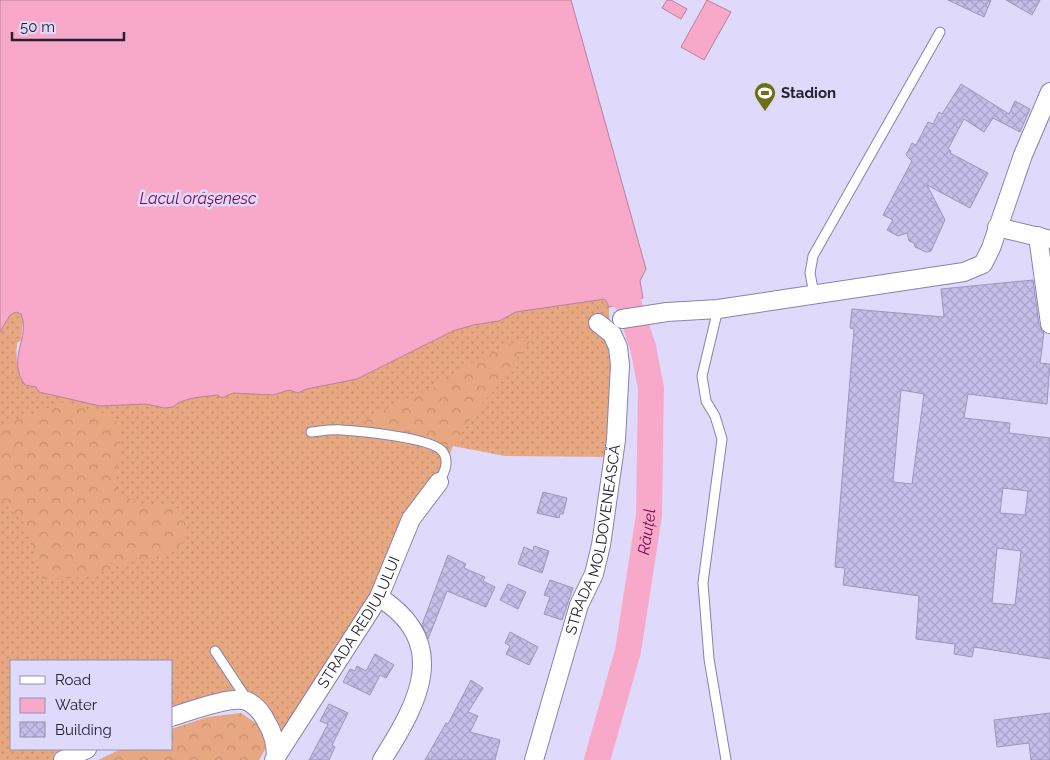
<svg xmlns="http://www.w3.org/2000/svg" width="1050" height="760" font-family="Raleway,sans-serif">
<defs>
<pattern id="grass-dots" width="8" height="8" patternUnits="userSpaceOnUse" patternTransform="scale(1.25)"><rect width="8" height="8" fill="#e6a781"/><path d="M2 2h.1M6 6h.1" fill="none" stroke="#c58f70" stroke-width="1.8" stroke-linecap="round"/></pattern>
<pattern id="forest-crowns" width="20" height="18" patternUnits="userSpaceOnUse" patternTransform="scale(1.25)"><rect width="20" height="18" fill="#e6a781"/><path d="M2 6a3 3 0 1 1 6 0M12 15a3 3 0 1 1 6 0" fill="none" stroke="#c58f70"/></pattern>
<pattern id="building-cross-hatch" width="8" height="8" patternUnits="userSpaceOnUse" patternTransform="scale(1.25)"><rect width="8" height="8" fill="#c4bee8"/><path d="M0 0l8 8M0 8l8-8" fill="none" stroke="#a8a3c7"/></pattern>
</defs>
<rect width="100%" height="100%" fill="#dfdafc"/>
<path fill="url(#grass-dots)" d="M605 299 609 307 612 457 505 456 453 446 439 482 276 758 248 701 171 718V661H11V749H90L66 760H0V332L10 314 16 312 21 314 23 319 21 340 17 343C16 358 16 372 25 385L36 387 466 317Z"/>
<g fill="url(#forest-crowns)">
<path d="M531 341 501 377 493 392 480 405 453 446 352 428 405 399 432 388 472 363 512 343Z"/>
<path d="M64 402 85 409 113 415C129 440 112 465 117 493L144 505H167L182 510 188 524 184 541 171 553 127 563 89 577 43 579 24 523 0 499V426Z"/>
<path d="M241 713 260 726 266 748 259 760H98L121 749H171V729L208 717Z"/>
</g>
<g fill="#f8a9ca" stroke="#b8809c">
<path d="M0 0H571L646 269 640 281 643 298 609 307 605 299 516 312 499 321 473 325 453 331 357 379 307 389 298 393 289 390 273 395 233 393 222 398 217 395C204 397 183 397 173 407L164 408 146 404 100 406 39 392 36 387 25 385C6 359 31 337 21 314L16 312 10 315 0 332Z"/>
<path d="M667 0H671L687 9 681 19 662 8Z"/>
<path d="M707 0 731 12 704 60 681 47Z"/>
</g>
<g fill="none" stroke-linecap="round" stroke-linejoin="round">
<path stroke="#f8a9ca" stroke-width="26" id="s1" d="M597 760 628 651 649 515 651 388 643 347 628 302 602 279"/>
</g>
<g fill="url(#building-cross-hatch)" stroke="#9c95be" fill-rule="evenodd">
<path d="M948 0H991L984 17Z"/>
<path d="M1006 0H1040L1032 15Z"/>
<path d="M961 84 1009 114 1015 101 1030 109 1020 132 993 118 984 132 964 119 948 149 951 151 950 153 988 173 970 208 927 185 945 220 931 251 926 252 915 247 914 243 909 241 907 233 898 236 887 230 893 220 883 215 912 161 906 155 912 143 916 145 928 122 933 124 939 112 942 114Z"/>
<path d="M1033 280 1039 325 1044 333 1040 363 1050 364 1047 404 968 394 964 418 1010 423 1009 433 1050 438V659L974 647 972 657 954 654 955 644 916 639 919 596 843 585 845 568 835 567 854 329 850 328 852 309 944 317 941 289ZM901 390 924 394 912 484 893 482ZM1003 488 1028 491 1025 515 1000 513ZM997 548 1021 551 1015 605 992 603Z"/>
<path d="M543 492 567 498 563 514H560L559 518 537 513Z"/>
<path d="M534 546 549 551 542 573 518 564 524 547 533 551Z"/>
<path d="M448 555 466 564 464 568 485 577 483 581 495 587 486 607 447 591 428 639 422 625Z"/>
<path d="M550 580 573 588 562 620 544 614 550 597 544 595Z"/>
<path d="M508 584 526 592 518 609 500 600Z"/>
<path d="M510 632 538 647 529 665 506 654 510 646 505 643Z"/>
<path d="M375 654 394 665 386 678 380 675 370 695 343 682 350 669 355 671 357 666 366 671Z"/>
<path d="M471 680 483 688 468 712 478 716 470 732 500 740 495 760H425L446 723 448 724Z"/>
<path d="M329 704 348 713 332 745 335 747 329 760H309L328 724 320 721Z"/>
<path d="M1050 713V760H1031L1029 743 997 747 994 720Z"/>
</g>
<g fill="none" stroke-linecap="round" stroke-linejoin="round">
<g stroke="#8982a9" stroke-width="11">
<g id="lane">
<path d="M814 294 810 273 813 256 940 32"/>
<path d="M718 309 702 376 706 401 715 416 722 439 703 583 709 659 726 760"/>
<path d="M311 432C321 431 332 429 342 430 360 431 434 438 443 452 450 462 444 473 439 482"/>
<path d="M215 651 248 701"/>
</g>
</g>
<g stroke="#8982a9" stroke-width="20">
<g id="street">
<path d="M997 227 1047 239"/>
<path d="M1038 236 1050 324"/>
<path d="M622 319 667 312 718 309 964 272 983 264 991 248 1023 155 1050 92"/>
<path d="M379 597C451 643 419 702 382 760"/>
<path d="M171 717C188 712 231 695 247 701 255 705 262 713 266 721 273 732 276 744 276 758"/>
<path d="M63 760 87 749"/>
<path id="s2" d="M274 760 379 597 411 519 439 482"/>
<path id="s3" d="M534 760 579 605 594 574 601 545 616 440 620 365 618 347 612 334 598 323"/>
</g>
</g>
<use href="#lane" stroke="#fff" stroke-width="9"/>
<use href="#street" stroke="#fff" stroke-width="18"/>
</g>
<defs>
<g id="stadium-pin" transform="scale(1.125)"><path d="M0 17L-7.5 6A9.5 9.5 0 1 1 7.5 6Z" fill="#6b6f15" stroke="#dfdafc"/><path d="M0-5a6.5 5 0 1 0 0 10a6.5 5 0 1 0 0-10ZM-3.5-1.8h7v3.6h-7Z" fill="#fff"/></g>
</defs>
<g fill-rule="evenodd">
<use href="#stadium-pin" x="765" y="93"/>
</g>
<g text-anchor="middle" dominant-baseline="central" stroke-width="5" stroke-linejoin="round" paint-order="stroke">
<g font-size="15" font-weight="bold" fill="#242131" stroke="#dfdafc" text-anchor="start">
<text x="781" y="93">Stadion</text>
</g>
<g font-size="15" fill="#242131" stroke="#dfdafc">
<text stroke="none"><textPath href="#s3" startOffset="229">STRADA MOLDOVENEASCĂ</textPath></text>
<text stroke="none"><textPath href="#s2" startOffset="162">STRADA REDIULULUI</textPath></text>
</g>
<g font-size="16" font-style="italic" fill="#7d054d" stroke="#dfdafc">
<text x="198" y="198">Lacul orăşenesc</text>
<text stroke="none"><textPath href="#s1" startOffset="234">Răuțel</textPath></text>
</g>
</g>
<rect x="10" y="660" width="162" height="90" fill="#dfdafc" stroke="#9490ab"/>
<rect x="20" y="676" width="25" height="8" fill="#ffffff" stroke="#9490ab"/>
<text x="55" y="685" font-size="15" fill="#242131">Road</text>
<rect x="20" y="698" width="25" height="15" fill="#f8a9ca" stroke="#9490ab"/>
<text x="55" y="710" font-size="15" fill="#242131">Water</text>
<rect x="20" y="722" width="25" height="15" fill="url(#building-cross-hatch)" stroke="#9490ab"/>
<text x="55" y="735" font-size="15" fill="#242131">Building</text>
<path d="M12 32v8h112v-8" fill="none" stroke="#242131" stroke-width="2.5"/>
<text x="20" y="32" font-size="15" fill="#242131" stroke="#dfdafc" stroke-width="4" paint-order="stroke">50 m</text>
</svg>
